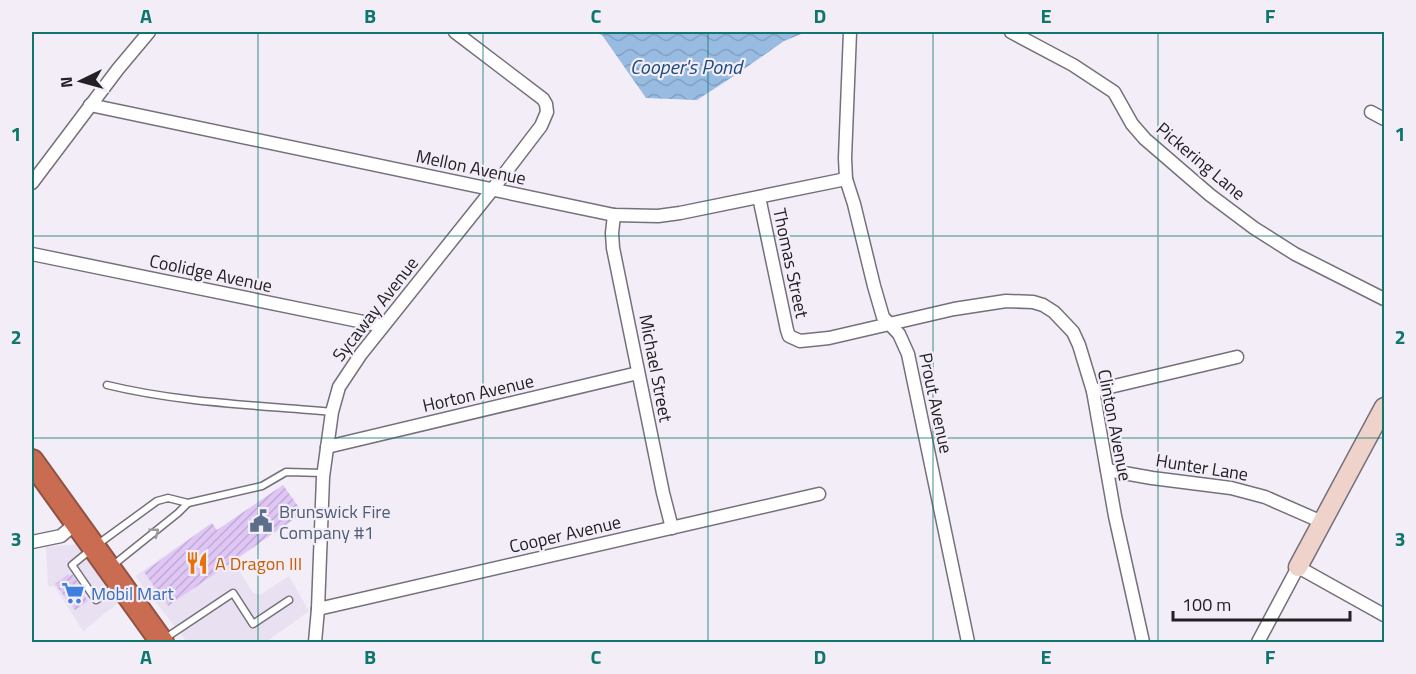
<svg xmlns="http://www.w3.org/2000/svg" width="1416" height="674" font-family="'Titillium Web',sans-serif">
<defs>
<pattern id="water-waves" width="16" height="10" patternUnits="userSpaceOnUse" patternTransform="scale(1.5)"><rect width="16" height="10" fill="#98bbe2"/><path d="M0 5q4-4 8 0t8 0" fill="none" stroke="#83a0c2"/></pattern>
<pattern id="building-hatch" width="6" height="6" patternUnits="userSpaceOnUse" patternTransform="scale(1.5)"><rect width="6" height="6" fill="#dfc6f5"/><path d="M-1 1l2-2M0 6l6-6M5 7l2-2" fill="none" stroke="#bfaad2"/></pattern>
</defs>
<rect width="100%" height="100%" fill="#f3edf8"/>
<g fill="#e9e0f2">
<path d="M210 524 253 593 260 595 289 576 309 611 266 642H187L135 576Z"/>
<path d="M80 544 119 602 83 631 55 587 48 586 46 547Z"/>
</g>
<path fill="url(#water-waves)" d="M592 32H806L784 41 737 74 697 100 646 98 602 35Z"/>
<g fill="url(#building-hatch)">
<path d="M283 485 303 513 168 606 144 572 212 523 217 530Z"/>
<path d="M68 574 70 576 72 574 85 593 83 594 88 601 75 610 55 584Z"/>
</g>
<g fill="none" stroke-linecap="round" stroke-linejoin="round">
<g stroke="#75707a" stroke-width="9">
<g id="lane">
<path d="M107 385C181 403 257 405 332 412"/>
<path d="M188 503 262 486 286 472 323 473"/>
<path d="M112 566 178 513 188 503 168 498 157 501 94 547 72 565 96 600 116 586"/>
<path d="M164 639 233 593 253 624 289 600"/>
</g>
</g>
<g stroke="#75707a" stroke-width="15">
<g id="street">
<path d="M850 32 845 158 846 179 854 204 874 286 883 317 899 334 908 354 968 642"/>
<path d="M1011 32 1073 65 1114 92 1132 124 1145 139 1210 195 1254 228 1295 254 1384 299"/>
<path d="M90 105 614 215 658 216 680 213 846 179"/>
<path d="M1371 112 1384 119"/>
<path d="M32 183 118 69 149 32"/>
<path d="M759 197 787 330 789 336 800 341 829 338 954 309 1006 301 1033 302 1043 305 1054 312 1073 332 1079 345 1093 391 1115 516 1143 642"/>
<path d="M614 215 612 233 613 248 663 493 672 528"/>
<path d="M32 254 383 326"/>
<path d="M1093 391 1237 357"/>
<path d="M327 447 638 373"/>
<path d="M1107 470 1152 478 1231 488 1265 497 1322 522"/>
<path d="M32 542 61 536 76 523"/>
<path d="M318 609 819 494"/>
<path d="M315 642 318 609 323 477 332 412 339 387 361 354 492 190 541 126 547 112 546 104 543 99 455 32"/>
<path d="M1258 642 1298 567 1384 615"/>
</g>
</g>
<g stroke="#75707a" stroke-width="21">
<path id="secondary" d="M1298 567 1384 407"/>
</g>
<g stroke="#8f5242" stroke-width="26">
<path id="highway" d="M32 461 162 642"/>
</g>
<use href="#lane" stroke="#fff" stroke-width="6"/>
<use href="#street" stroke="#fff" stroke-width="12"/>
<use href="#secondary" stroke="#efd3cb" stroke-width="18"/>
<use href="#highway" stroke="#c96c51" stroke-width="22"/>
</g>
<defs><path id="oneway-chevron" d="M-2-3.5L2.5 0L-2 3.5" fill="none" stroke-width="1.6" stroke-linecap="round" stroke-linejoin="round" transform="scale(1.5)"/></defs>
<use stroke="#9c9b9d" href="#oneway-chevron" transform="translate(155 532) rotate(-38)"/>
<path fill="none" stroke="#0f766e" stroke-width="1.5" stroke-opacity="0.55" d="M258 32V642M483 32V642M708 32V642M933 32V642M1158 32V642M32 236H1384M32 438H1384"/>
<defs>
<g id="civic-bare" transform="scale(1.8)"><path d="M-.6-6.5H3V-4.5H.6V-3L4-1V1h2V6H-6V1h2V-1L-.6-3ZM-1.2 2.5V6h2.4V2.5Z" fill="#5c6f8a" stroke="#f3edf8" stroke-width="2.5" paint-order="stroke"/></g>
<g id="restaurant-bare" transform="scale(1.8)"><path d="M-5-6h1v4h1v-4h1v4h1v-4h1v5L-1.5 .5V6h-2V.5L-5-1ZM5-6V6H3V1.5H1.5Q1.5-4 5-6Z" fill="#e8710a" stroke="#f3edf8" stroke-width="2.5" paint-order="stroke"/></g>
<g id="supermarket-bare" transform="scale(1.8)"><path d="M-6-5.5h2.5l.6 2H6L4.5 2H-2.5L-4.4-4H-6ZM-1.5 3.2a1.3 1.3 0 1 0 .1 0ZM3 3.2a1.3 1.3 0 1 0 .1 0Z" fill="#3f7fe0" stroke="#f3edf8" stroke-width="2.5" paint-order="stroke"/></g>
</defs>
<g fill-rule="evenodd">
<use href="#civic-bare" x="261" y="521"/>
<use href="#restaurant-bare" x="197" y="563"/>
<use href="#supermarket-bare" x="73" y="593"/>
</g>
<g text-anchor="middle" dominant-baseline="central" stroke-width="4.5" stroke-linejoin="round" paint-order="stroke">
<g font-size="18" fill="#232125" stroke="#f3edf8">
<text transform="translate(1201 161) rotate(40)">Pickering Lane</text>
<text transform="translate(471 167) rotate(12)">Mellon Avenue</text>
<text transform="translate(791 263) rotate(78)">Thomas Street</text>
<text transform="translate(211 273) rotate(12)">Coolidge Avenue</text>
<text transform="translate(375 309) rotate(-52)">Sycaway Avenue</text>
<text transform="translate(656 368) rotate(79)">Michael Street</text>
<text transform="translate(478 393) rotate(-13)">Horton Avenue</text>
<text transform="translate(936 403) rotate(78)">Prout Avenue</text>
<text transform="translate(1115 425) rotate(79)">Clinton Avenue</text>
<text transform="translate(1202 467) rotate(9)">Hunter Lane</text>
<text transform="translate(565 534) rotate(-13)">Cooper Avenue</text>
</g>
<g font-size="18" fill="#4e5e75" stroke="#f3edf8" text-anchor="start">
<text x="279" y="511">Brunswick Fire<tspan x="279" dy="21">Company #1</tspan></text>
</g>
<g font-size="18" fill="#c56008" stroke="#f3edf8" text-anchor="start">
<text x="215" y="563">A Dragon III</text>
</g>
<g font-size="18" fill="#366cbe" stroke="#f3edf8" text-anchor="start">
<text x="91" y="593">Mobil Mart</text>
</g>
<g font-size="20" font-style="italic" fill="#1b4b7d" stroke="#f3edf8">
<text x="686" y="66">Cooper's Pond</text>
</g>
</g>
<rect width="1416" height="674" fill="none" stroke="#f3edf8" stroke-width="66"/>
<g transform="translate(81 81) rotate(265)" stroke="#f3edf8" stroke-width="4.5" paint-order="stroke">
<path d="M0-4.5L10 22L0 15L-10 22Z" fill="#232125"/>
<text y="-9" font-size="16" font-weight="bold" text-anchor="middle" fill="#232125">N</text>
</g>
<path d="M1173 611v9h177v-9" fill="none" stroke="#232125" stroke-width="3"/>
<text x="1182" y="611" font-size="18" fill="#232125" stroke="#f3edf8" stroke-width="4.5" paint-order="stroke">100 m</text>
<rect x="33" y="33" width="1350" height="608" fill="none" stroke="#0f766e" stroke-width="2"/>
<g font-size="20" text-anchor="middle" font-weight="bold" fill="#0f766e">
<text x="146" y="23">A</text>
<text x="370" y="23">B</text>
<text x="596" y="23">C</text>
<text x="820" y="23">D</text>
<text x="1046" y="23">E</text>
<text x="1270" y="23">F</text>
<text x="16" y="141">1</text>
<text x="1400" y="141">1</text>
<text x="16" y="344">2</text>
<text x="1400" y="344">2</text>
<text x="16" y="546">3</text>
<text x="1400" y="546">3</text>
<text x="146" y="664">A</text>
<text x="370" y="664">B</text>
<text x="596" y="664">C</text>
<text x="820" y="664">D</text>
<text x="1046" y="664">E</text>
<text x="1270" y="664">F</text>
</g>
</svg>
